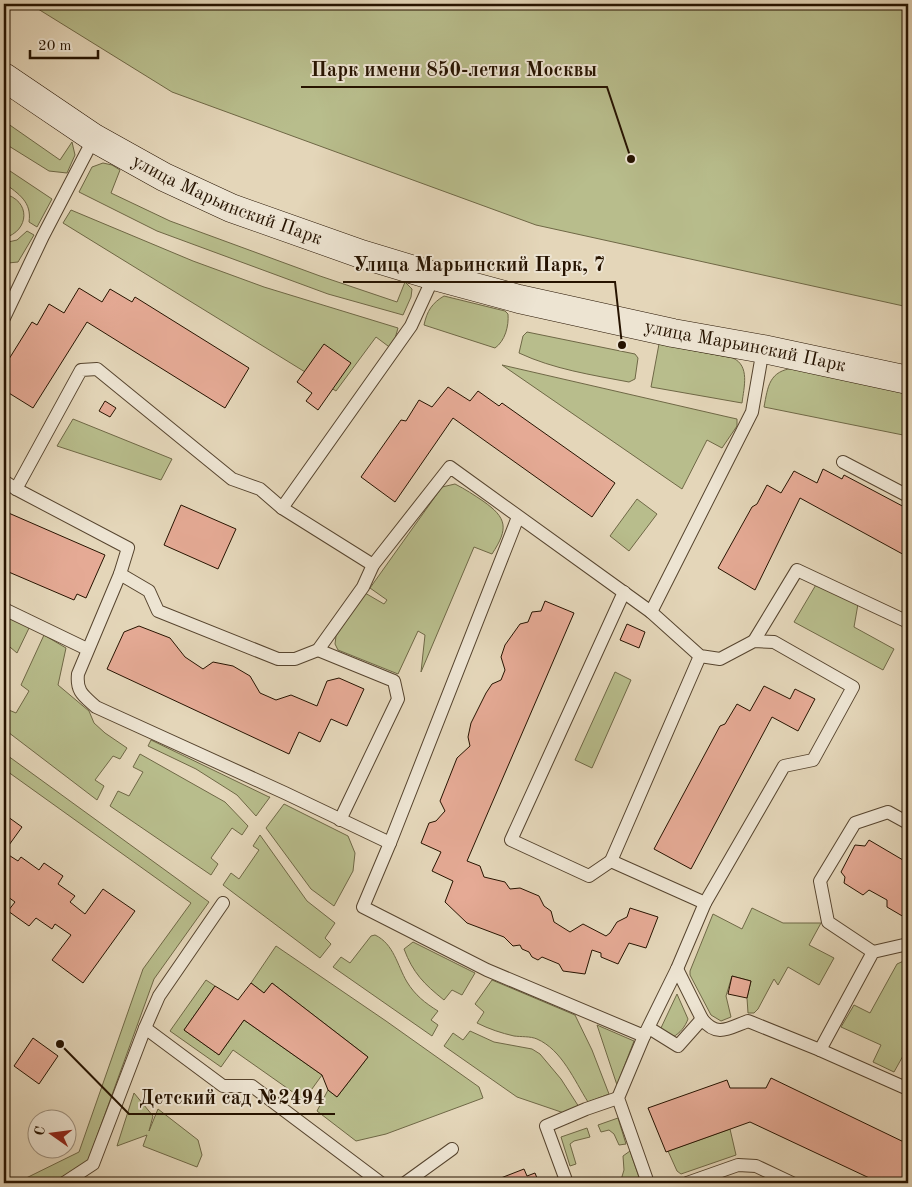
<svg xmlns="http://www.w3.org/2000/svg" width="912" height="1187" font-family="'Old Standard TT',serif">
<rect width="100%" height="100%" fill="#e4d6b9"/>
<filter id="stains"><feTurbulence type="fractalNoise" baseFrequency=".004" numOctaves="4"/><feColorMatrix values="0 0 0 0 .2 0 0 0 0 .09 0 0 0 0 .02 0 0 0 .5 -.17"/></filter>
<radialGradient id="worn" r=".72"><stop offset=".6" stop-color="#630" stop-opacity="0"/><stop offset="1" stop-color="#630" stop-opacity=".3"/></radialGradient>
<g fill="#b8bd8c" stroke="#6f6846">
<path d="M30 4H908V307L536 225 172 92Z"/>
<path d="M4 121 60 160 72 142 75 155 67 173 49 171 4 143Z"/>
<path d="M103 163 112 165 120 170 111 193 170 221 320 276 397 302 405 282 412 289 411 297 403 315 328 294 157 231 79 192 92 167Z"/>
<path d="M4 167 52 199 37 227 29 222C32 202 19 194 4 183Z"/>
<path d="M4 194C31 200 30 231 4 238Z"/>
<path d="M71 210 193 261 264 287 398 328 392 349 376 337 336 391 63 223Z"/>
<path d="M27 231 34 235 18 262 8 263 4 260V243L17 240Z"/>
<path d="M444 296 505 311 508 314C509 326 505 341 495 348L424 325C427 311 432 303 444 296Z"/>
<path d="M527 332 635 354 638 358 635 379 629 382C592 375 553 369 519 353L523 336Z"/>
<path d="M659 344 733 358C750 366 744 387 742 403L651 387Z"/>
<path d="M502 365 728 417 737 419V426L722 448 707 440 682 489Z"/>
<path d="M794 368 908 391V436L764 407C768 386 769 371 794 368Z"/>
<path d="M73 419 172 459 161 480 57 446Z"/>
<path d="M455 484C465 489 474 495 483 501 507 518 509 528 492 554L474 547 421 672 425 635 418 631 398 674 338 650 335 644 336 636 365 593 384 604 387 600 370 588 442 487Z"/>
<path d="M637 499 657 514 629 551 610 536Z"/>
<path d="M817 583 858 604 854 627 894 649 883 670 794 622Z"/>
<path d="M4 615 30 626 17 653 4 642Z"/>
<path d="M44 635 66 648 58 685 89 711 94 723 105 733 127 748 120 759 113 756 95 780 104 786 97 800 4 729V708L16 713 29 691 21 685Z"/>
<path d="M615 672 631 680 592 768 575 760Z"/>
<path d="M151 740 269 797H270L256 816 237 795 196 769 148 746Z"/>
<path d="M4 753 209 902 154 979 88 1161 76 1170 49 1183H16L79 1152 143 969 191 903 4 769Z"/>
<path d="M140 754 225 802 248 826 242 835 232 828 211 858 218 864 211 875 110 806 118 791 129 796 143 772 133 767Z"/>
<path d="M284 804 348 836 355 853 353 871 334 906 311 889 266 828Z"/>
<path d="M260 835 307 901 335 923 325 938 331 944 320 958 223 885 231 873 239 879 259 850 253 846Z"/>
<path d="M752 908 783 923H821L809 945 834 958 819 985 788 967 778 985 774 979 758 1009 754 1013H748L747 998 751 981 732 976 726 996 731 1017 721 1021 711 1015 690 975V971L713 914 742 929Z"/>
<path d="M375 935C394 944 397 965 407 982 415 995 425 1003 438 1011L431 1020 438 1025 432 1036 333 967 341 957 350 963 371 936Z"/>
<path d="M413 942 475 973 462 995 452 990 444 1000C424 984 413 973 404 949Z"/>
<path d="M276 946 386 1021 479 1087 483 1098 386 1134 356 1141 317 1111 328 1090 337 1097 368 1057 272 983 264 993 251 983Z"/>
<path d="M908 959V1047L894 1072 873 1062 881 1045 841 1027 854 1005 870 1013 897 964Z"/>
<path d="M206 980 215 986 184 1030 219 1055 244 1020 322 1075 304 1100 233 1050 221 1067 170 1031Z"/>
<path d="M492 980 575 1015 592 1050 609 1094 588 1102C574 1080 562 1050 537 1039 530 1036 521 1037 514 1036 501 1033 489 1029 477 1023L484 1012 475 1004Z"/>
<path d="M677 994 688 1019C685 1027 680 1033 673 1037L660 1030Z"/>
<path d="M597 1025 634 1041 617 1085Z"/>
<path d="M470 1031 494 1042 532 1049 540 1054 561 1079 579 1107 564 1113 517 1097 444 1046 453 1033 463 1040Z"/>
<path d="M134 1093 153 1116 149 1131 158 1109 198 1140 202 1155 197 1167 143 1146 147 1135 117 1146Z"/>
<path d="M618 1118 626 1144 619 1145 614 1134 609 1130 601 1132 598 1125Z"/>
<path d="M587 1128 590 1137 574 1141 570 1144 576 1164 570 1166 561 1137Z"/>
<path d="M730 1129 736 1155 681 1174 677 1171 668 1151Z"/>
<path d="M630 1151 641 1183H620L624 1170 623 1156Z"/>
</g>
<g fill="#e5aa95" stroke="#261300">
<path d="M79 288 102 302 110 289 132 302 135 297 249 368 225 408 87 322 33 408 4 390V367L32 322 37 325 49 304 64 313Z"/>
<path d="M324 344 351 363 318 410 306 401 312 393 297 382Z"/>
<path d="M448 387 470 401 478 391 499 406 502 403 615 483 592 517 453 418 395 502 361 477 401 420 406 421 419 400 432 407Z"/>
<path d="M105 401 116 408 110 417 99 411Z"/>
<path d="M823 469 842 479 844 475 908 509V557L800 498 755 590 718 568 752 507 757 504 767 485 781 493 794 471 817 483Z"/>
<path d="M181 505 236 529 218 569 164 545Z"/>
<path d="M4 511 105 555 86 598 77 594 74 600 4 570Z"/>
<path d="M545 601 574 613 467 861 480 866 484 877 505 882 510 889 520 888 539 896 544 906 551 911 554 922 570 932 583 924 606 936 610 933 617 922 627 917 630 908 658 917 646 948 629 943 618 964 601 957V953L592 950 585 974 563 971 559 964 542 957 538 960 532 957 529 952 522 949 520 945 513 946 504 937 467 923 445 902 453 881 432 871 441 852 421 843 429 823 436 821 445 811 440 801 457 758 470 746 468 737 471 723 486 693 492 684 501 680 505 670 501 657 505 645 520 624 528 622 532 612 541 611Z"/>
<path d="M627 624 645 632 639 648 620 640Z"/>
<path d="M139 626 170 638 185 657 203 669 213 662 233 666 250 676 260 693 276 700 291 695 317 706 327 681 339 678 364 689 347 726 331 719 320 742 299 732 289 754 107 669 124 632Z"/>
<path d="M764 686 790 699 795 689 815 699 798 731 772 717 691 869 654 849 720 726 725 724 737 704 750 711Z"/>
<path d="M4 814 22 827 4 852 18 861 21 857 39 870 44 863 63 876 58 884 75 896 70 902 85 914 103 889 135 911 83 983 52 960 71 935 55 924 52 929 36 918 29 926 8 911 15 902 4 894Z"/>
<path d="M869 840 908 863V912L904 917 887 907V900L869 890 863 895 844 883 845 877 841 872 855 845 865 846Z"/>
<path d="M732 976 751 981 747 998 728 994Z"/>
<path d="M251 983 264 993 272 983 368 1057 337 1097 328 1090 322 1075 244 1020 219 1055 184 1030 215 986 238 1000Z"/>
<path d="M33 1038 58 1056 39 1084 14 1066Z"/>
<path d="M771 1078 908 1144V1183H880L750 1122 666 1152 648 1108 727 1080 730 1088H766Z"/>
<path d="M524 1169 527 1176 535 1173 539 1183H488Z"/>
</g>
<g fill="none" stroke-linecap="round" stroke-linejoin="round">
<g stroke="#56442e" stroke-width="14">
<g id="lane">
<path d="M4 318 43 236 94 138"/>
<path d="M843 462 908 496"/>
<path d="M4 481 16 489 128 548 120 574 78 674C76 692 84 696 96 707L285 793 390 843"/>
<path d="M16 489 81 370 97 369 232 479 260 489 282 508 373 565"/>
<path d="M282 508 411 326 434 276"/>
<path d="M120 574 149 591 158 611 278 659H295L318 650 363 587 373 565 450 467 651 612 700 656 720 659 754 641 774 642 853 687 813 760 784 766 705 903 677 969 644 1036 487 970 363 907 390 843 518 517"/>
<path d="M4 609 87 649"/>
<path d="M651 612 752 412 763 349"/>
<path d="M754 641 797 570 908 622"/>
<path d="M318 650 394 681 398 699 340 820"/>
<path d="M700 656 611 861 705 903"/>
<path d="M611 861 589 876 511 840 624 592"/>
<path d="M873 952 828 922 820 881 855 823 888 812 908 823"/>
<path d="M677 969 702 1019"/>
<path d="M145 1028 223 1086H252L381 1183"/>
<path d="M649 1028 678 1046 702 1019C717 1038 729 1028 748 1021L820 1050 908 1089"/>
<path d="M644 1036 618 1098 648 1183"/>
<path d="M820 1050 873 952 908 944"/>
<path d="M64 1183 93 1164 145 1028 159 996 223 903"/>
<path d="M405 1183 452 1149"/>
<path d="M567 1183 546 1126 586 1109 618 1098"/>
<path d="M687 1183 738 1165 756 1166 792 1183"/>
</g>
</g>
<g stroke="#261300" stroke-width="29">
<g id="secondary">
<path id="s1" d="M4 77 94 138 164 177 231 208 361 254 434 276 519 299 673 333 763 349 908 380"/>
</g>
</g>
<use href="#lane" stroke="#ede4d2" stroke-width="12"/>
<use href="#secondary" stroke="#ede4d2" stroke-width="28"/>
</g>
<g text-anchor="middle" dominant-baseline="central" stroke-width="4" stroke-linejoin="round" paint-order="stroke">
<g font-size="19" fill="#261300" stroke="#ede4d2">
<text stroke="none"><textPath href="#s1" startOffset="256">улица Марьинский Парк</textPath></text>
<text stroke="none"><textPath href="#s1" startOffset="796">улица Марьинский Парк</textPath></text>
</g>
</g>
<path fill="none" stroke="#261300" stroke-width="2" d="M631 159L607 87H301M622 345L615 282H343M60 1044L129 1114H335"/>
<g fill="#261300" stroke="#ede4d2" stroke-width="2">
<circle cx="631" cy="159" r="5"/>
<circle cx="622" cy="345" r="5"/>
<circle cx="60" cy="1044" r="5"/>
</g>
<g font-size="20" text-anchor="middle" font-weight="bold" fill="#261300" stroke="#ede4d2" stroke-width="4" stroke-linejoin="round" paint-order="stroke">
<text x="454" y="76">Парк имени 850-летия Москвы</text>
<text x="479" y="271">Улица Марьинский Парк, 7</text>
<text x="232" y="1104">Детский сад №2494</text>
</g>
<rect width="912" height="1187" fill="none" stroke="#e4d6b9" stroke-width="20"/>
<rect x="5" y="5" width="902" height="1177" fill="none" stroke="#261300" stroke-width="2.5"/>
<rect x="10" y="10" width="892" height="1167" fill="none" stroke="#261300"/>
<g transform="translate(52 1134) rotate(284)"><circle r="24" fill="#ede4d2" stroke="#9d907e"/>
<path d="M0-4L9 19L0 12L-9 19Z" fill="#8f2418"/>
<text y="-8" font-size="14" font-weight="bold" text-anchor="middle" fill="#261300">С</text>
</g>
<path d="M30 50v8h68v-8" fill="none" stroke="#261300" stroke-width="2.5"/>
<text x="38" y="50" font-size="15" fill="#261300" stroke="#ede4d2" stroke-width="4" paint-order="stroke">20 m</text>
<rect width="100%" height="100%" filter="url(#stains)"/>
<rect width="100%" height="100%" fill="url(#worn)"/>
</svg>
